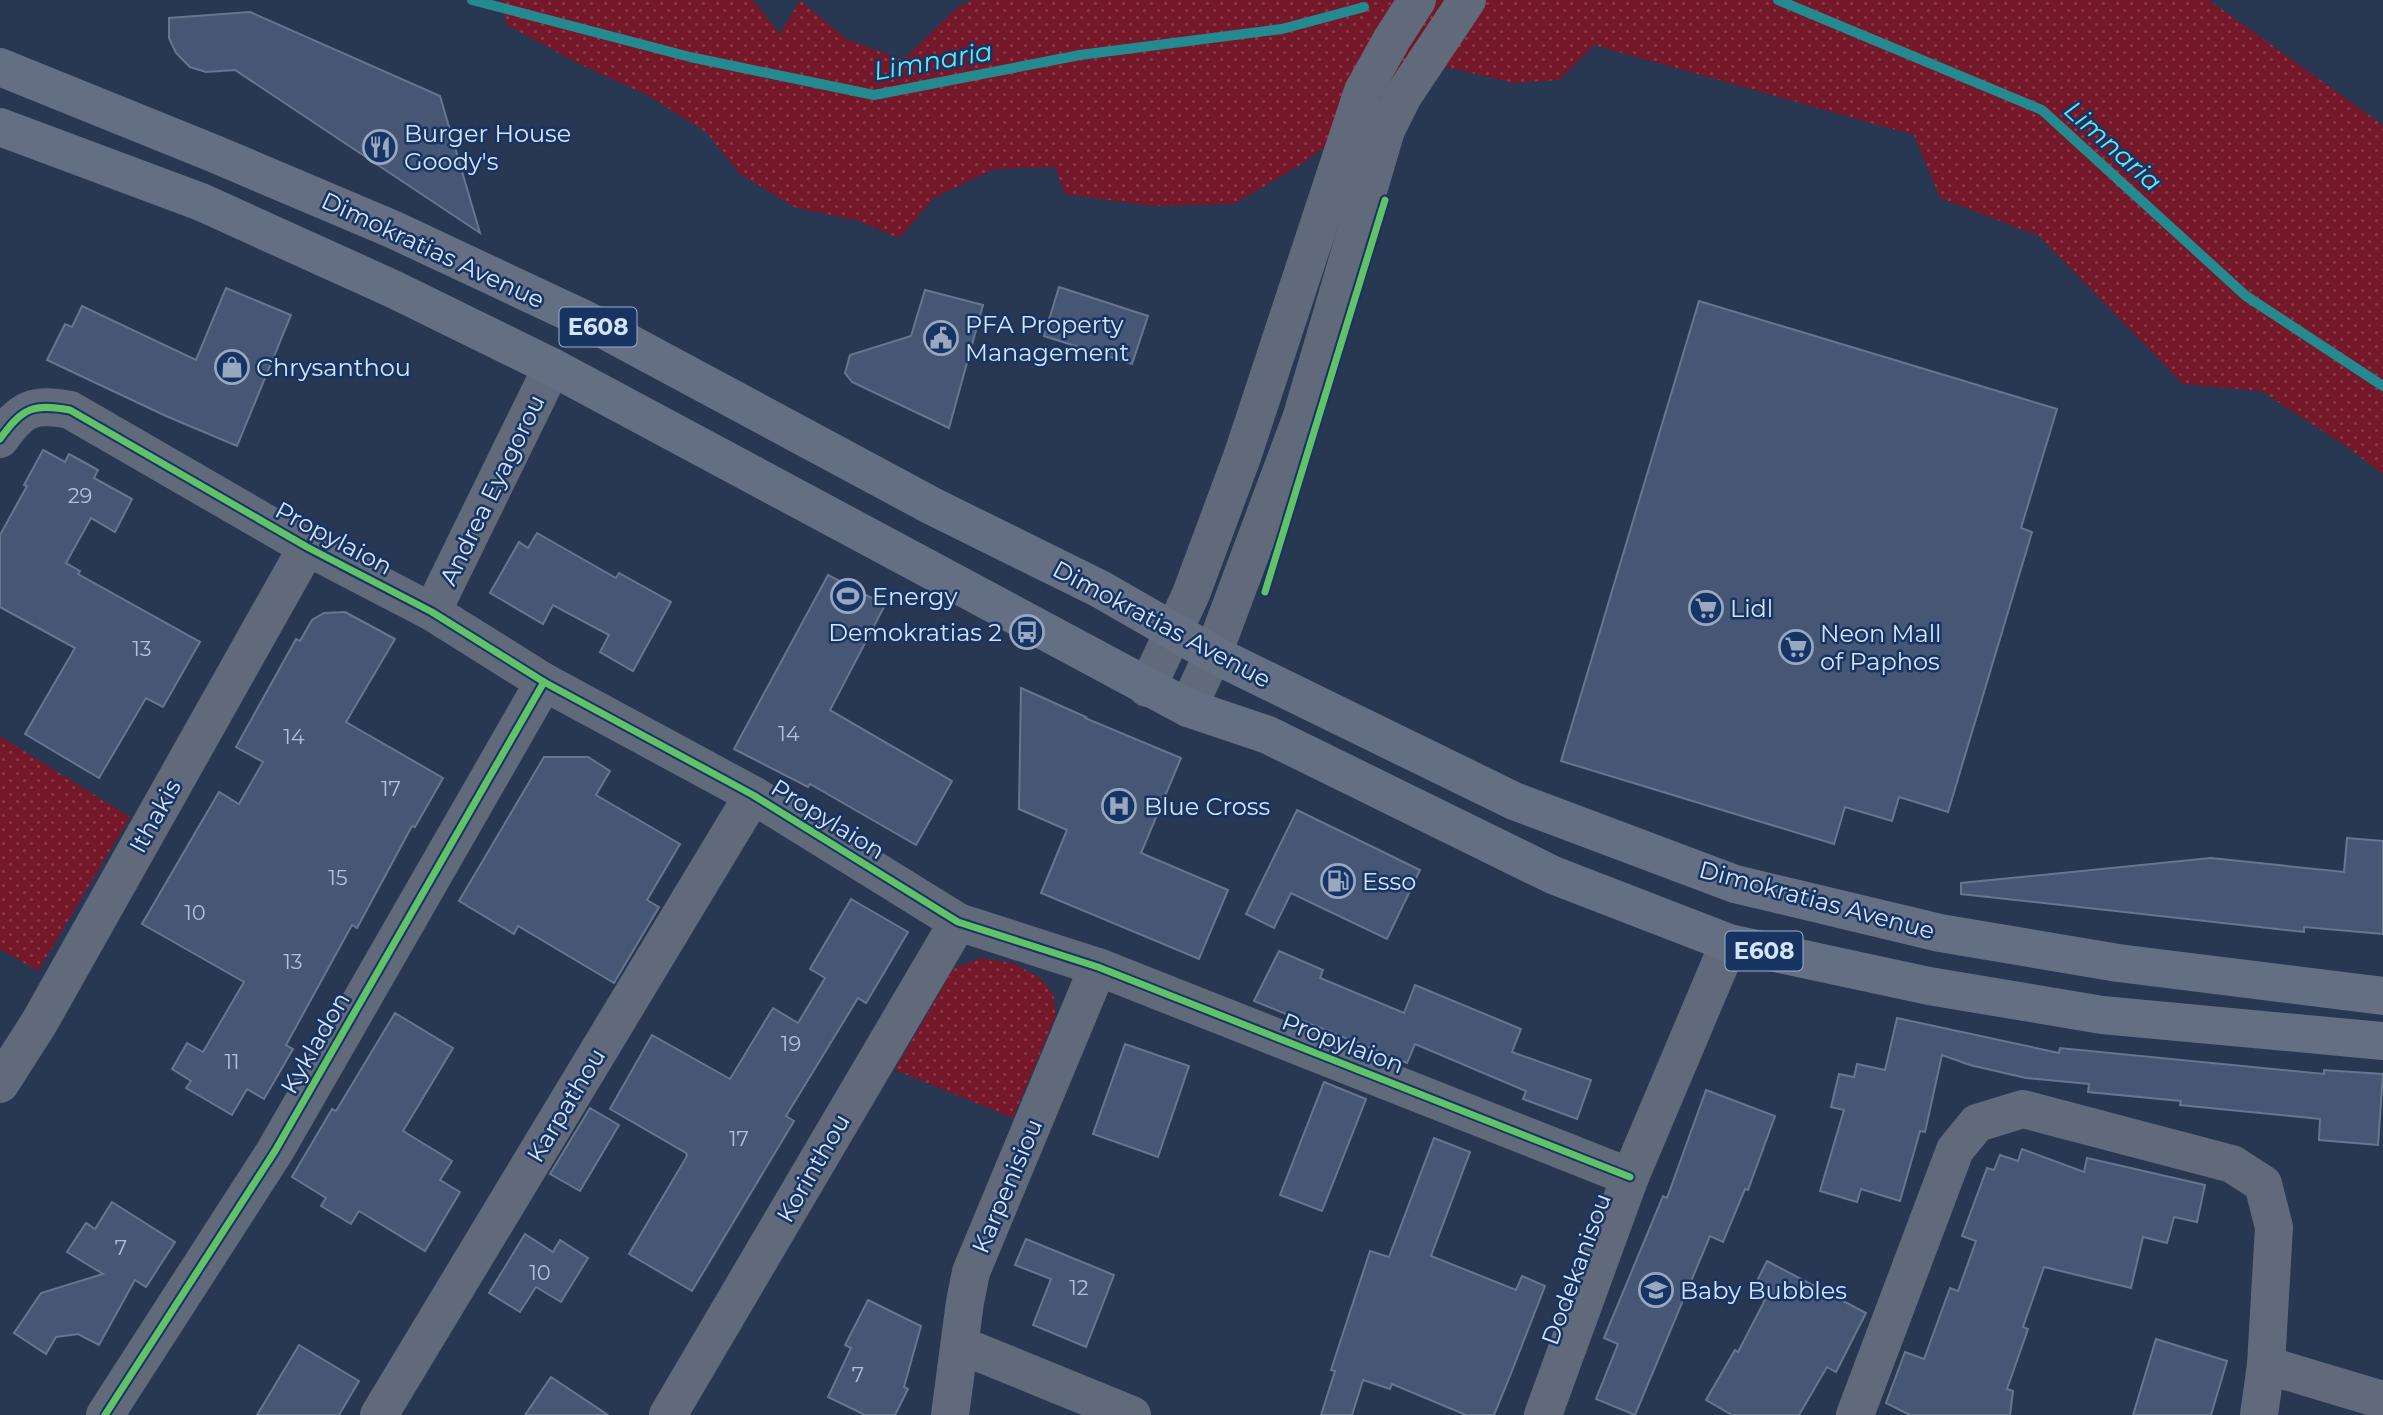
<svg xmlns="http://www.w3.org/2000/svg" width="2383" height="1415" font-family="Montserrat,sans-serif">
<defs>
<pattern id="grass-dots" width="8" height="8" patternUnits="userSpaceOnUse" patternTransform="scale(1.75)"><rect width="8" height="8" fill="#74182a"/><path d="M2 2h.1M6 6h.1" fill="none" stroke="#87394a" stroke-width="1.8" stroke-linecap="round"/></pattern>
</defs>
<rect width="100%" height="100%" fill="#283852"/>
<g fill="url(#grass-dots)">
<path d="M500 0H753L780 34 800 0 846 39 903 60 958 7 973 0H2209L2383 125V474L2347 447 2261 391 2183 384 2039 236 1940 198 1914 135 1594 45 1559 80 1514 83 1433 64 1302 164 1234 204 1152 206 1065 194 1055 167 994 169 934 198 899 238 856 220 796 208 740 174 706 132 647 95 577 63 507 25Z"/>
<path d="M0 736 130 817 38 971 0 949Z"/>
<path d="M980 958 1013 963 1039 977 1053 993 1056 1015 1013 1118 895 1070 953 969Z"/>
</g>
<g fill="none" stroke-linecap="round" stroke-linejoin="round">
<g stroke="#258990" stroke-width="10">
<path d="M472 0 690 57 874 95 1080 55 1282 29 1364 7"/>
<path d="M1778 0 2042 110 2246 296 2383 386"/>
</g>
</g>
<g fill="#455775" stroke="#68768d" stroke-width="2">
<path d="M250 12 440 96 480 233 235 70 206 72 190 67 176 53 169 38V18Z"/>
<path d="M1059 287 1148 316 1132 364 1044 336Z"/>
<path d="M226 288 291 315 237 446 166 416 47 360 65 324 72 327 82 306 196 360Z"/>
<path d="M925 290 983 305 949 428 852 382 845 373 850 355 911 336Z"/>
<path d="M1699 301 2057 409 2021 528 2032 532 1948 812 1899 797 1892 821 1845 807 1834 844 1561 761Z"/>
<path d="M43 450 65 462 69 454 98 470 94 478 132 499 115 532 91 518 66 563 80 571 78 574 200 642 163 707 146 698 99 778 25 734 75 648 0 607V535L27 486 24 485Z"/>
<path d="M537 533 616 578 619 573 671 602 633 671 600 652 609 635 553 605 543 624 490 593 519 542 528 548Z"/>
<path d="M828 575 885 605 830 710 952 781 916 845 810 784 808 787 734 749Z"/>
<path d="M345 612 395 639 346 722 443 778 415 827 412 826 357 928 352 925 286 1045 293 1049 264 1099 247 1089 232 1115 186 1088 191 1081 172 1069 187 1043 203 1052 244 982 142 924 219 792 239 804 263 762 236 747 296 639 300 641 312 620 324 613Z"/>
<path d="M1021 688 1086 717 1085 718 1181 758 1141 853 1228 890 1199 959 1041 893 1067 830 1019 809Z"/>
<path d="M544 757H588L610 771 596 795 680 844 647 900 659 907 614 983 518 926 514 934 459 901Z"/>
<path d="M1297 810 1420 870 1387 939 1291 893 1274 928 1246 914Z"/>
<path d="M2347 838 2383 841V934L2304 927V932L1961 894V883L2211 858 2344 872Z"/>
<path d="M851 899 908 932 866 1003 858 998 786 1116 794 1121 692 1291 629 1254 687 1156 686 1153 610 1109 652 1035 730 1079 773 1008 798 1023 825 978 810 969Z"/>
<path d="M1279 951 1323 970 1320 978 1404 1013 1415 985 1521 1029 1512 1052 1591 1080 1577 1119 1523 1099 1526 1091 1415 1044 1407 1063 1254 1001Z"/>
<path d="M395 1013 453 1048 403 1131 452 1161 440 1180 460 1192 425 1251 359 1211 351 1224 321 1206 326 1198 292 1177 332 1109 336 1111Z"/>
<path d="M1897 1018 2059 1053 2060 1048 2324 1074V1070L2383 1074 2378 1145 2319 1140 2320 1119 2180 1105 2181 1101 2088 1092 2089 1084 2026 1078 1970 1065 1942 1055 1925 1132 1920 1131 1900 1201 1861 1189 1857 1202 1820 1191 1844 1110 1831 1107 1839 1074 1854 1077 1857 1064 1885 1070Z"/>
<path d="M1125 1044 1189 1066 1158 1157 1093 1134Z"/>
<path d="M1324 1082 1366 1099 1322 1211 1280 1195Z"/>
<path d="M1706 1090 1775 1116 1748 1190 1745 1189 1723 1242 1710 1236 1635 1415 1596 1399 1618 1344 1604 1338 1663 1196 1667 1198Z"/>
<path d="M590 1108 619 1125 580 1191 550 1174Z"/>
<path d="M1434 1138 1470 1152 1431 1256 1516 1290 1522 1276 1545 1286 1510 1376 1494 1415H1466L1392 1384 1390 1389 1363 1380 1352 1415H1321L1335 1371 1331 1370 1370 1251 1389 1257Z"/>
<path d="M2022 1149 2084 1172 2087 1158 2205 1185 2197 1222 2174 1217 2167 1243 2143 1237 2131 1288 2044 1267 2023 1327 2028 1329 2007 1389 2013 1391 2010 1415H1910L1886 1403 1905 1352 1924 1359 1950 1288 1958 1291 1976 1241 1962 1236 1987 1168 1994 1170 2000 1155 2018 1161Z"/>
<path d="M112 1202 175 1242 146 1287 135 1280 99 1345 78 1334 56 1337 46 1354 14 1333 41 1293 103 1274 67 1252 86 1223 95 1229Z"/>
<path d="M525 1234 553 1252 560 1240 588 1258 561 1302 536 1287 520 1312 489 1293Z"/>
<path d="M1026 1239 1114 1275 1086 1347 1033 1325 1051 1279 1015 1265Z"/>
<path d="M1767 1261 1866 1313 1836 1372 1827 1367 1799 1415H1732L1706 1400 1735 1350 1738 1352 1765 1300 1751 1293Z"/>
<path d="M868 1300 921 1326 904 1387 908 1389 895 1415H865L828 1397 851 1348 845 1345Z"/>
<path d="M2156 1339 2227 1361 2211 1415H2133Z"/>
<path d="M299 1345 359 1381 339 1415H257Z"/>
<path d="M551 1377 608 1415H525Z"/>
</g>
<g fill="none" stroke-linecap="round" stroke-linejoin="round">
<g stroke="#606a7a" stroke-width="38">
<path d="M0 439C22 408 33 403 70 410L307 547 432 612 544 682 753 795 958 922 1098 967 1630 1177"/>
<path d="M432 612 552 367"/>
<path d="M1147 688 1191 594 1242 457 1363 91 1392 39 1417 0"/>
<path d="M1188 708 1213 654 1301 419 1386 130 1403 96 1467 0"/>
<path d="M0 1084 39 1023 307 547"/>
<path d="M960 1345 1132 1415"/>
<path d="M2266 1365 2383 1400"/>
<path d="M105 1415 275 1151 544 682"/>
<path d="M379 1415 753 795"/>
<path d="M668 1415 958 922"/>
<path d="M950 1415 965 1302 971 1272 1098 967"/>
<path d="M1543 1415 1630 1177 1729 943"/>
<path d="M1855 1415 1955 1150 1977 1123 2023 1109 2232 1164 2263 1184 2274 1227 2266 1365 2259 1415"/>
</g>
<g stroke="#646f84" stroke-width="38">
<path d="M0 67 215 154 392 229 586 320 932 506 1100 589 1213 654 1514 801 1735 884 1940 933 2118 963 2383 996"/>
<path d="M0 127 201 202 393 289 552 367 1188 708 1268 735 1553 875 1729 943 1929 986 2102 1015 2383 1041"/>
</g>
<g stroke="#173463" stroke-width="11">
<g id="cycleway">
<path d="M0 439C22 408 33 403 70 410L307 547 432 612 544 682 753 795 958 922 1098 967 1630 1177"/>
<path d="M1265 592 1385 200"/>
<path d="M105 1415 275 1151 544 682"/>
</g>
</g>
<use href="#cycleway" stroke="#61c268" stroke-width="7"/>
</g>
<defs>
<g id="restaurant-ring" transform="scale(1.75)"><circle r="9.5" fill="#173463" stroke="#98a8c0" stroke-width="1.5"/><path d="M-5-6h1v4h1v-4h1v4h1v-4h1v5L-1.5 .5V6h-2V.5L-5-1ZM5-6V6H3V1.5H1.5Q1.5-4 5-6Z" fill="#98a8c0"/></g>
<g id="civic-ring" transform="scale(1.75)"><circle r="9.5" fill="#173463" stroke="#98a8c0" stroke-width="1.5"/><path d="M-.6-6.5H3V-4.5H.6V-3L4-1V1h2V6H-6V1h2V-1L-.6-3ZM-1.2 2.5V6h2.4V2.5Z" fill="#98a8c0"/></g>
<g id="shop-ring" transform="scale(1.75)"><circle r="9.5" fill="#173463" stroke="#98a8c0" stroke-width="1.5"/><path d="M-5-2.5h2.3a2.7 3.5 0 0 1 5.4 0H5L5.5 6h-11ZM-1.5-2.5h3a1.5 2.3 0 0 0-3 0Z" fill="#98a8c0"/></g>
<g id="stadium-ring" transform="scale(1.75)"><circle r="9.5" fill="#173463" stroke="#98a8c0" stroke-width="1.5"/><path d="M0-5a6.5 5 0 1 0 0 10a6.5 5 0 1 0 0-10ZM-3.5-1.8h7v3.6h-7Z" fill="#98a8c0"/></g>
<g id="supermarket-ring" transform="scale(1.75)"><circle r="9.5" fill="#173463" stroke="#98a8c0" stroke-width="1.5"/><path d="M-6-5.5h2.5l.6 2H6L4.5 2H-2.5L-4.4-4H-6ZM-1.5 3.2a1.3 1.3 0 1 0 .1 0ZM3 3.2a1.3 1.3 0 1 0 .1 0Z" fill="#98a8c0"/></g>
<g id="bus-ring" transform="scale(1.75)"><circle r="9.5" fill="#173463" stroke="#98a8c0" stroke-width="1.5"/><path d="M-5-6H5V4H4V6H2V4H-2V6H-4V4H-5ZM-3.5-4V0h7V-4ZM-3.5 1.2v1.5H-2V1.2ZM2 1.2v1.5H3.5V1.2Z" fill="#98a8c0"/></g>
<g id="hospital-ring" transform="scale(1.75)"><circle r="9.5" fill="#173463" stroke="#98a8c0" stroke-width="1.5"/><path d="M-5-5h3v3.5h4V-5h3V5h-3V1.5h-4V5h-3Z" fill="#98a8c0"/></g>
<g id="fuel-ring" transform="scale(1.75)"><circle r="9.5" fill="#173463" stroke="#98a8c0" stroke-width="1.5"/><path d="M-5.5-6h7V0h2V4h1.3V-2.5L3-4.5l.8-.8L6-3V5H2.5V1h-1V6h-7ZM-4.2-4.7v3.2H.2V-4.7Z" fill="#98a8c0"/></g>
<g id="school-ring" transform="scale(1.75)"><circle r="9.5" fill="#173463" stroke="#98a8c0" stroke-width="1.5"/><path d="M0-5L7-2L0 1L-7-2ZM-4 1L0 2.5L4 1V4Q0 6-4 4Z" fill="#98a8c0"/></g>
</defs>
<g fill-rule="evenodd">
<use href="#restaurant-ring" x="380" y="147"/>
<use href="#civic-ring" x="941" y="338"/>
<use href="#shop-ring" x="232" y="367"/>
<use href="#stadium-ring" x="848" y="596"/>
<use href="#supermarket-ring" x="1706" y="608"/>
<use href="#bus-ring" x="1027" y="632"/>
<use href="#supermarket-ring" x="1796" y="647"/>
<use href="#hospital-ring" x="1119" y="806"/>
<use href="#fuel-ring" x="1338" y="881"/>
<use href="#school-ring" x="1656" y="1290"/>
</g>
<g text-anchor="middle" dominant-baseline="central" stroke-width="5" stroke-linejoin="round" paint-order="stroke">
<g font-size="21" fill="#b1c1da">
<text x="80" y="495">29</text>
<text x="142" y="648">13</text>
<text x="789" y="733">14</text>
<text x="294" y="736">14</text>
<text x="391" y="788">17</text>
<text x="338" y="877">15</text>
<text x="195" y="912">10</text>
<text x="293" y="961">13</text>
<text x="791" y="1043">19</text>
<text x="232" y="1061">11</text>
<text x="739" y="1138">17</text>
<text x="121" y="1247">7</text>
<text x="540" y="1272">10</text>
<text x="1079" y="1287">12</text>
<text x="858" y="1374">7</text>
</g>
<g fill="#173463" stroke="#9cafcd" stroke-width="2">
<rect x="559.5" y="307.5" width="77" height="39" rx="5"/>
<rect x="1725.5" y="931.5" width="77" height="39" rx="5"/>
</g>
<g font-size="23" font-weight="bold" fill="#d5e4fb">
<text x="598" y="327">E608</text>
<text x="1764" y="951">E608</text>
</g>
<g font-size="24" fill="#d5e4fb" stroke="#173463" text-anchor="start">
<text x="404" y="133">Burger House<tspan x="404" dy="28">Goody's</tspan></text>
<text x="965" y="324">PFA Property<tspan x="965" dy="28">Management</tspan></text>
<text x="256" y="367">Chrysanthou</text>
<text x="872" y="596">Energy</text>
<text x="1730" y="608">Lidl</text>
<text x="1002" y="632" text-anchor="end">Demokratias 2</text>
<text x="1820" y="633">Neon Mall<tspan x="1820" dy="28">of Paphos</tspan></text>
<text x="1144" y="806">Blue Cross</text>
<text x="1362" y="881">Esso</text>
<text x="1680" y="1290">Baby Bubbles</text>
</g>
<g font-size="24" fill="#d5e4fb" stroke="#173463">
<text transform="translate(433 250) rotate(25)">Dimokratias Avenue</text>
<text transform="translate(492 490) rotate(-64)">Andrea Eyagorou</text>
<text transform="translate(334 538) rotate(28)">Propylaion</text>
<text transform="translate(1162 624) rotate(28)">Dimokratias Avenue</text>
<text transform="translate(155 816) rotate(-61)">Ithakis</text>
<text transform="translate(828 819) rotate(32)">Propylaion</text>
<text transform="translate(1817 900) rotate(15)">Dimokratias Avenue</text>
<text transform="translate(315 1043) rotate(-60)">Kykladon</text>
<text transform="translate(1343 1043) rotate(21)">Propylaion</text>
<text transform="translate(566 1105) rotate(-59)">Karpathou</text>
<text transform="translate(813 1168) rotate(-60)">Korinthou</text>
<text transform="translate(1007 1186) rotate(-67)">Karpenisiou</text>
<text transform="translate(1576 1269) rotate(-70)">Dodekanisou</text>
</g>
<g font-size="26" font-style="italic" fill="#69e6eb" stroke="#173463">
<text transform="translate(933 61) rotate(-10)">Limnaria</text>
<text transform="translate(2113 146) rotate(42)">Limnaria</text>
</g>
</g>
</svg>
